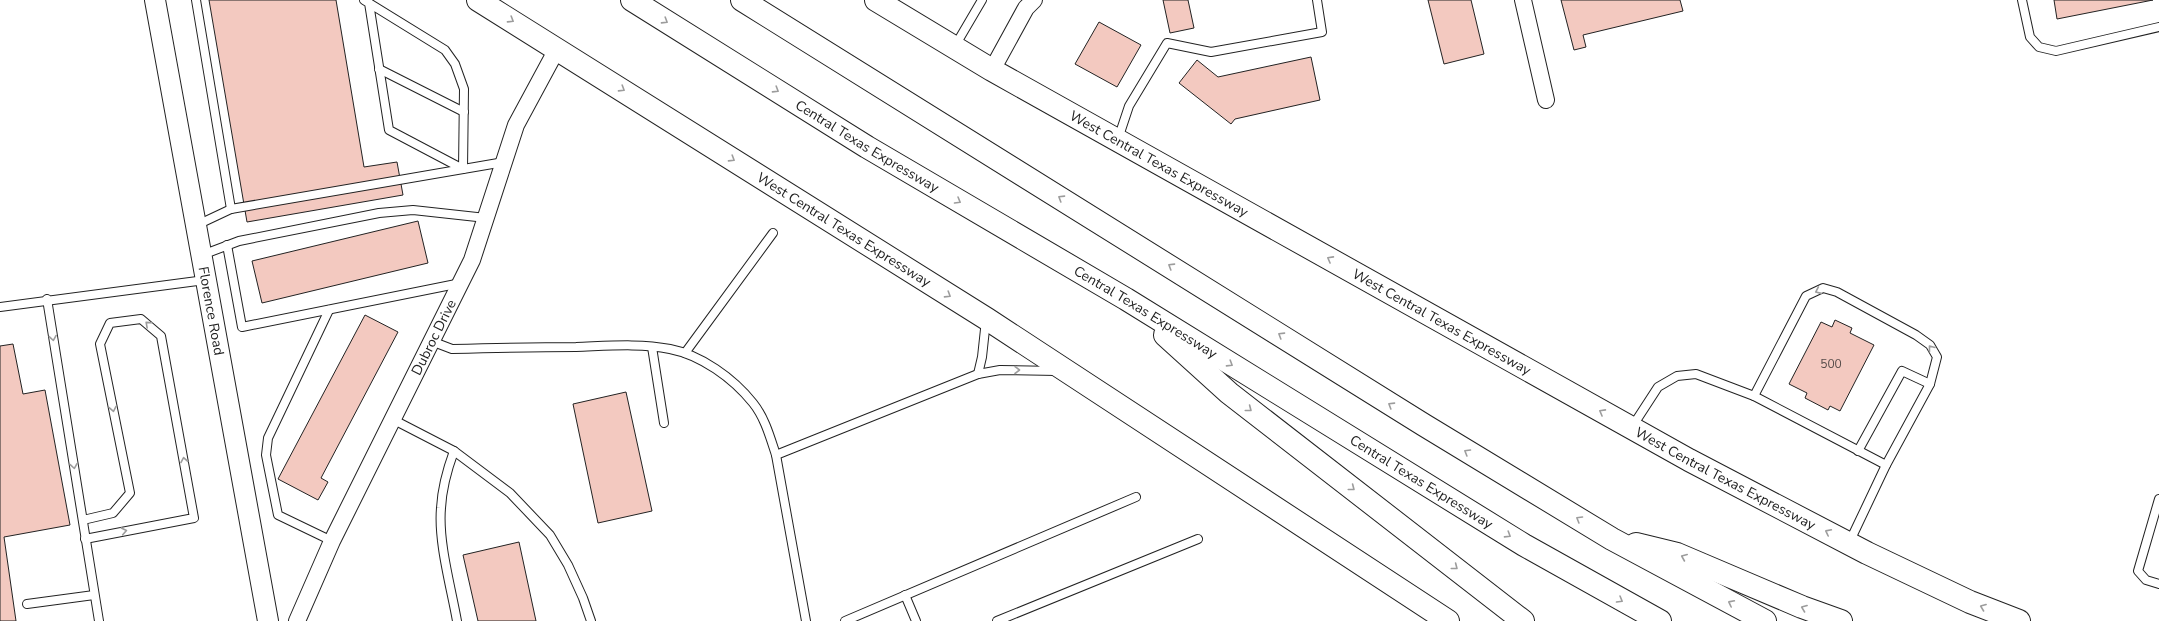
<svg xmlns="http://www.w3.org/2000/svg" width="2159" height="621" font-family="'Nunito Sans',sans-serif">
<rect width="100%" height="100%" fill="#fff"/>
<g fill="#f3c9c0" stroke="#222">
<path d="M209 0H336L364 167 397 162 403 195 247 222Z"/>
<path d="M1163 0H1188L1194 28 1170 33Z"/>
<path d="M1428 0H1471L1484 54 1444 64Z"/>
<path d="M1561 0H1680L1683 11 1583 35 1586 47 1574 50Z"/>
<path d="M2054 0H2153L2057 19Z"/>
<path d="M1099 22 1141 45 1117 87 1075 64Z"/>
<path d="M1311 57 1320 100 1235 119 1231 124 1179 83 1197 60 1218 77Z"/>
<path d="M418 221 428 263 262 303 252 261Z"/>
<path d="M365 315 398 332 321 478 328 482 318 500 278 479Z"/>
<path d="M1835 320 1852 328 1850 333 1874 345 1840 411 1830 406 1828 410 1805 398 1807 393 1789 384 1821 322 1832 327Z"/>
<path d="M13 344 23 394 45 390 70 525 4 537 16 621H0V346Z"/>
<path d="M626 392 652 511 598 523 573 404Z"/>
<path d="M519 542 536 621H478L463 555Z"/>
</g>
<g fill="none" stroke-linecap="round" stroke-linejoin="round">
<g stroke="#222" stroke-width="10">
<g id="service">
<path d="M196 0 231 209"/>
<path d="M364 0 445 50 455 64 464 89 463 169 389 130 369 3"/>
<path d="M2022 0 2030 37 2039 47 2056 51 2159 27"/>
<path d="M955 46 982 0"/>
<path d="M379 69 464 112"/>
<path d="M1118 139 1129 106 1167 43 1211 52 1322 32 1317 0"/>
<path d="M197 225 231 209 504 162"/>
<path d="M227 245 242 327 461 283"/>
<path d="M202 255 239 241 379 213 413 210 486 218"/>
<path d="M47 299 99 621"/>
<path d="M0 307 205 280"/>
<path d="M329 310 268 438 266 455 278 515 332 541"/>
<path d="M431 341 452 349C493 348 535 347 576 347 607 346 640 343 670 349 701 355 733 378 753 403 765 418 770 437 776 455L806 621"/>
<path d="M652 347 664 423"/>
<path d="M685 353 773 233"/>
<path d="M978 374 982 357 986 320"/>
<path d="M1754 396 1806 296 1823 288 1837 292 1916 335 1930 345 1937 357 1930 384 1886 465 1849 543"/>
<path d="M392 419 454 451 510 493 550 535 568 565 583 598 591 621"/>
<path d="M1632 427 1658 387 1677 376 1696 374 1754 396 1886 465"/>
<path d="M454 451C447 470 442 488 441 508 438 542 451 587 457 621"/>
<path d="M1858 451 1902 371 1930 384"/>
<path d="M776 455 978 374 1000 370 1057 371"/>
<path d="M2159 499 2138 571 2146 580 2159 584"/>
<path d="M83 520 113 513 130 493 100 344 110 323 141 319 161 336 194 518 85 539"/>
<path d="M905 595 916 621"/>
<path d="M27 604 94 595"/>
<path d="M845 621 1136 497"/>
<path d="M997 621 1198 539"/>
</g>
</g>
<g stroke="#222" stroke-width="18">
<g id="minor">
<path d="M1523 0 1546 100"/>
<path d="M992 70 1026 8 1034 0"/>
<path id="s1" d="M297 621 332 541 472 260 516 125 557 49"/>
</g>
</g>
<g stroke="#222" stroke-width="22">
<g id="tertiary">
<path id="s2" d="M155 0 268 621"/>
</g>
</g>
<g stroke="#222" stroke-width="24">
<g id="secondary">
<path id="s3" d="M478 0 987 319 1448 621"/>
<path id="s4" d="M876 0 992 70 1689 460 1867 553 1970 602 2019 621"/>
</g>
</g>
<g stroke="#222" stroke-width="24">
<g id="motorway">
<path id="s5" d="M632 0 867 147 1126 299 1524 545 1660 621"/>
<path d="M742 0 1424 425 1612 539 1765 621"/>
<path d="M1165 335 1229 393 1523 621"/>
<path d="M1636 544 1677 554 1802 607 1841 621"/>
</g>
</g>
<use href="#service" stroke="#fff" stroke-width="8"/>
<use href="#minor" stroke="#fff" stroke-width="16"/>
<use href="#tertiary" stroke="#fff" stroke-width="20"/>
<use href="#secondary" stroke="#fff" stroke-width="22"/>
<use href="#motorway" stroke="#fff" stroke-width="22"/>
</g>
<defs><path id="oneway-chevron" d="M-2-3.5L2.5 0L-2 3.5" fill="none" stroke-width="1.6" stroke-linecap="round" stroke-linejoin="round"/></defs>
<g stroke="#9c9c9c">
<use href="#oneway-chevron" transform="translate(511 20) rotate(32)"/>
<use href="#oneway-chevron" transform="translate(665 21) rotate(32)"/>
<use href="#oneway-chevron" transform="translate(622 89) rotate(32)"/>
<use href="#oneway-chevron" transform="translate(776 90) rotate(32)"/>
<use href="#oneway-chevron" transform="translate(732 159) rotate(32)"/>
<use href="#oneway-chevron" transform="translate(1061 198) rotate(-148)"/>
<use href="#oneway-chevron" transform="translate(958 201) rotate(30)"/>
<use href="#oneway-chevron" transform="translate(1330 259) rotate(-151)"/>
<use href="#oneway-chevron" transform="translate(1171 266) rotate(-148)"/>
<use href="#oneway-chevron" transform="translate(1818 291) rotate(156)"/>
<use href="#oneway-chevron" transform="translate(948 295) rotate(32)"/>
<use href="#oneway-chevron" transform="translate(148 324) rotate(-138)"/>
<use href="#oneway-chevron" transform="translate(1281 335) rotate(-148)"/>
<use href="#oneway-chevron" transform="translate(53 338) rotate(81)"/>
<use href="#oneway-chevron" transform="translate(1931 348) rotate(-128)"/>
<use href="#oneway-chevron" transform="translate(1230 364) rotate(32)"/>
<use href="#oneway-chevron" transform="translate(1017 370)"/>
<use href="#oneway-chevron" transform="translate(1391 405) rotate(-148)"/>
<use href="#oneway-chevron" transform="translate(113 409) rotate(79)"/>
<use href="#oneway-chevron" transform="translate(1249 409) rotate(38)"/>
<use href="#oneway-chevron" transform="translate(1602 412) rotate(-151)"/>
<use href="#oneway-chevron" transform="translate(1467 452) rotate(-149)"/>
<use href="#oneway-chevron" transform="translate(184 460) rotate(-100)"/>
<use href="#oneway-chevron" transform="translate(74 466) rotate(81)"/>
<use href="#oneway-chevron" transform="translate(1352 488) rotate(38)"/>
<use href="#oneway-chevron" transform="translate(1579 519) rotate(-149)"/>
<use href="#oneway-chevron" transform="translate(124 531) rotate(-11)"/>
<use href="#oneway-chevron" transform="translate(1828 532) rotate(-153)"/>
<use href="#oneway-chevron" transform="translate(1508 535) rotate(32)"/>
<use href="#oneway-chevron" transform="translate(1684 557) rotate(-157)"/>
<use href="#oneway-chevron" transform="translate(1455 567) rotate(38)"/>
<use href="#oneway-chevron" transform="translate(1620 600) rotate(30)"/>
<use href="#oneway-chevron" transform="translate(1731 603) rotate(-153)"/>
<use href="#oneway-chevron" transform="translate(1983 607) rotate(-159)"/>
<use href="#oneway-chevron" transform="translate(1804 608) rotate(-159)"/>
</g>
<g text-anchor="middle" dominant-baseline="central" stroke-width="3" stroke-linejoin="round" paint-order="stroke">
<g font-size="12" fill="#564c4a">
<text x="1831" y="364">500</text>
</g>
<g font-size="14" fill="#222" stroke="#fff">
<text stroke="none"><textPath href="#s5" startOffset="277">Central Texas Expressway</textPath></text>
<text stroke="none"><textPath href="#s4" startOffset="327">West Central Texas Expressway</textPath></text>
<text stroke="none"><textPath href="#s3" startOffset="432">West Central Texas Expressway</textPath></text>
<text stroke="none"><textPath href="#s2" startOffset="316">Florence Road</textPath></text>
<text stroke="none"><textPath href="#s5" startOffset="601">Central Texas Expressway</textPath></text>
<text stroke="none"><textPath href="#s4" startOffset="651">West Central Texas Expressway</textPath></text>
<text stroke="none"><textPath href="#s1" startOffset="315">Dubroc Drive</textPath></text>
<text stroke="none"><textPath href="#s4" startOffset="975">West Central Texas Expressway</textPath></text>
<text stroke="none"><textPath href="#s5" startOffset="925">Central Texas Expressway</textPath></text>
</g>
</g>
</svg>
